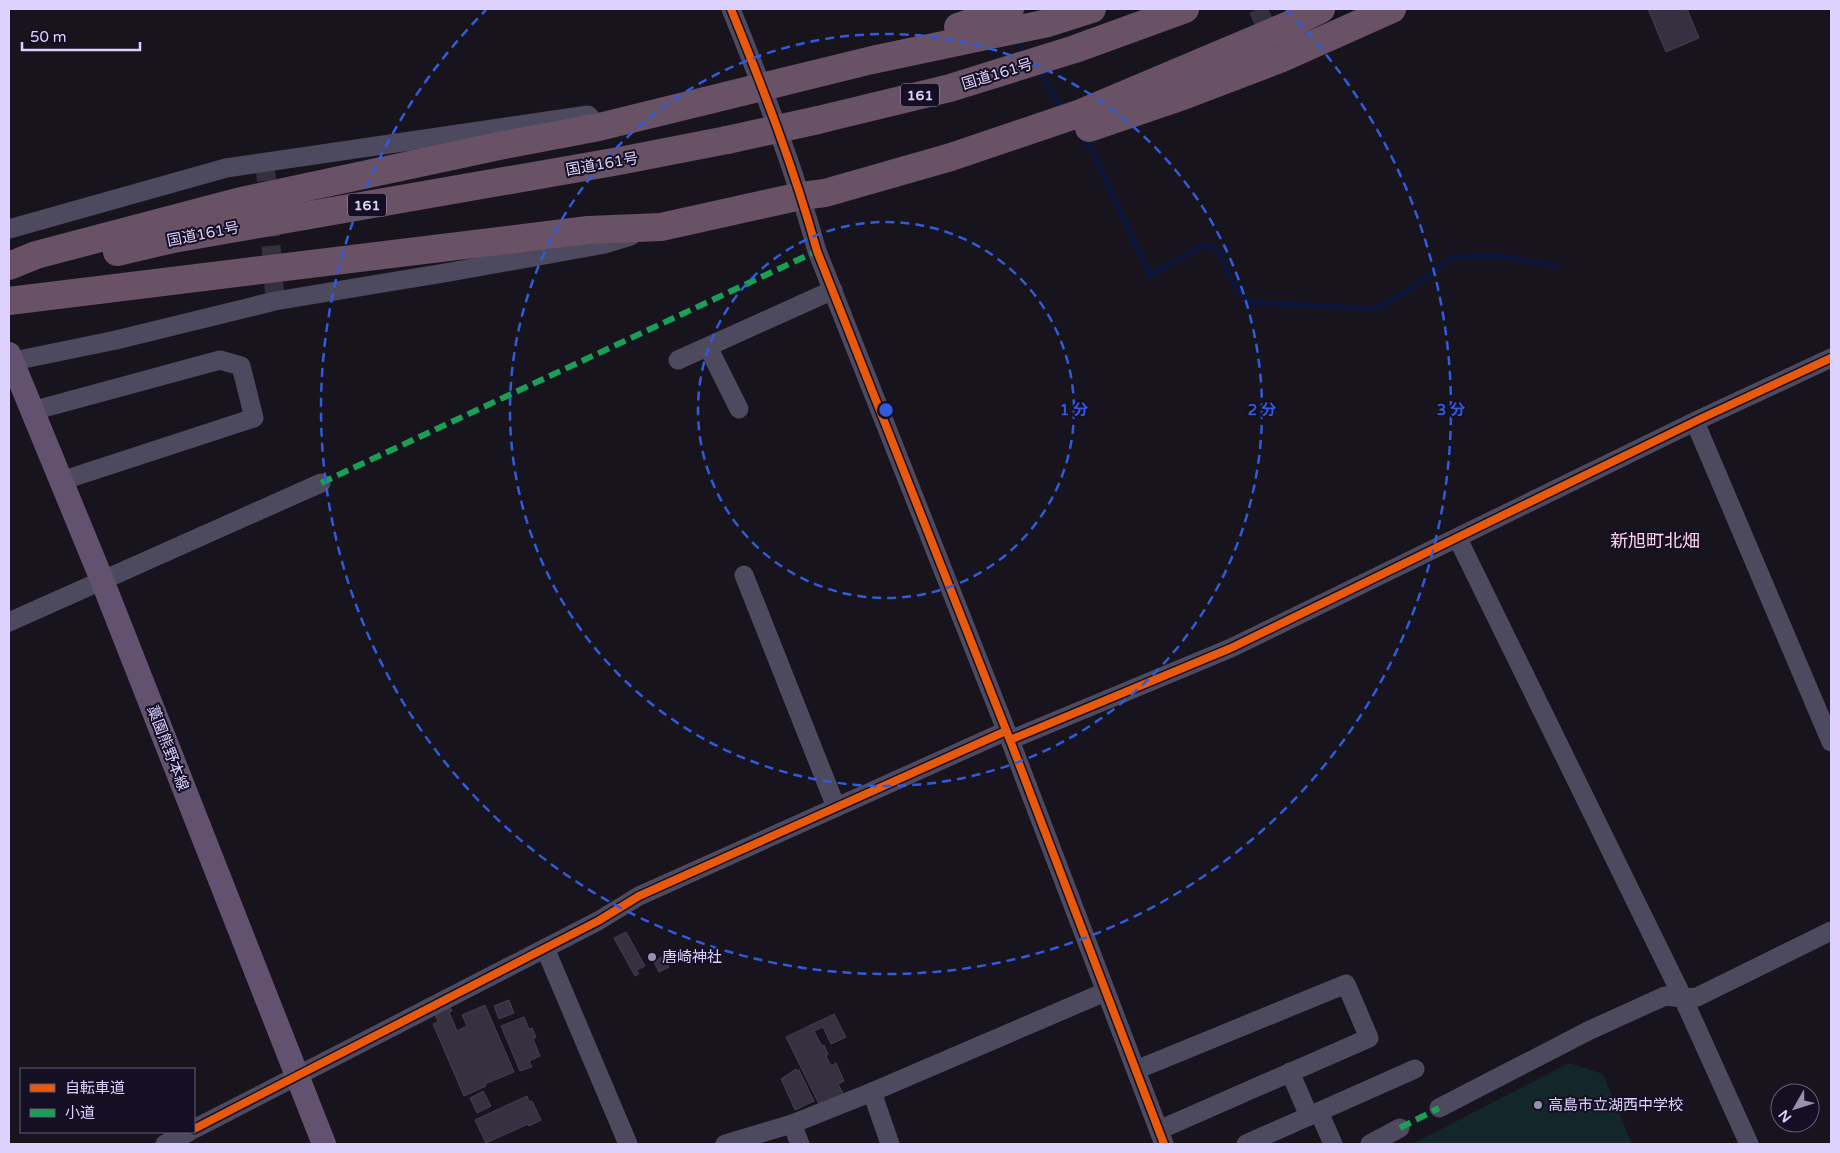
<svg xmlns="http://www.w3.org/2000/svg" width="1840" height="1153" font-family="'Varela Round','Noto Sans JP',sans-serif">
<rect width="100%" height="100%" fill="#17141e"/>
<path fill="#13272b" d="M1569 1063 1603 1074 1632 1144H1412Z"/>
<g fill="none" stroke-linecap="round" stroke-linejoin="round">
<g stroke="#0c163d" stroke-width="5">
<path d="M1016 39 1026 55"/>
<path d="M1037 70 1064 110"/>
<path d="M1082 136 1092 151 1150 275 1204 245C1226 249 1222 262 1231 279 1235 287 1242 295 1247 302L1376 309 1413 287 1453 257 1497 256 1557 266"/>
</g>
</g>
<g fill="#363140" stroke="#453e52">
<path d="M1648 9H1687L1699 38 1666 52Z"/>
<path d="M626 932 645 966 637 970 639 974 635 976 614 938Z"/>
<path d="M663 956 669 967 659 972 654 962Z"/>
<path d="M509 1000 514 1013 499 1019 494 1006Z"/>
<path d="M485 1005 514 1072 485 1084 486 1086 464 1096 433 1024 438 1022 435 1014 450 1007 452 1011 449 1012 457 1031 467 1026 462 1015Z"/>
<path d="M834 1014 846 1037 831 1044 823 1027 814 1031 822 1046 824 1045 828 1054 826 1056 831 1066 836 1063 844 1081 838 1084 844 1095 820 1106 786 1037Z"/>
<path d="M524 1017 529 1029 532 1028 536 1037 533 1039 540 1056 529 1061 532 1067 520 1071 501 1026Z"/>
<path d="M796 1069 797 1071 799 1070 814 1101 795 1110 781 1079Z"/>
<path d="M483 1091 491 1106 477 1113 470 1098Z"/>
<path d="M527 1096 529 1102 532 1101 541 1120 529 1126 528 1124 486 1143 475 1120Z"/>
</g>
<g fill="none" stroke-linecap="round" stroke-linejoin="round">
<g stroke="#353040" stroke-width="19" stroke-dasharray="19 9" stroke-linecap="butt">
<path d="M1258 9 1270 36"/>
<path d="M265 162 275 301"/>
</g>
<g stroke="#4d495f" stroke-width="19">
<path d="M731 9C763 88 794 168 817 251L1010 740 1164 1144"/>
<path d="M9 229 226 168 588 115 599 127"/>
<path d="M708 347 739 409"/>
<path d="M678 360 833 290"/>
<path d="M9 362 116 340 275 301 450 272 605 244 631 236"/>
<path d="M32 411 220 360 241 366 254 418 61 481"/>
<path d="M1695 422 1831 742"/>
<path d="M1458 539 1683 998 1749 1144"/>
<path d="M744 575 836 807"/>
<path d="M9 622 321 483"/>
<path d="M1010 740 1231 648 1700 419 1831 358"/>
<path d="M545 948 628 1144"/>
<path d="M1136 1070 1346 984 1369 1038 1159 1130"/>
<path d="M1290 1072 1309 1116"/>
<path d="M872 1092 890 1144"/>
<path d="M1439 1108 1590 1030 1665 996 1683 998 1697 997 1831 931"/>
<path d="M1319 1112 1333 1144"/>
<path d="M792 1124 800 1144"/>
<path d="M194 1129 598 921 639 896 1006 731"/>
<path d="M165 1144 189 1132"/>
<path d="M725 1144 792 1124 872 1092 1105 992"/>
<path d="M1246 1144 1415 1069"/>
<path d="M1370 1144 1400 1128"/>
</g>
<path stroke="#625270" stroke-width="24" d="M9 354 102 580 324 1144"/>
<g stroke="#695166" stroke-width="28">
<path d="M958 27 1010 9"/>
<path d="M818 120 950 88 1075 49 1185 9"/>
<path d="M1089 128 1183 96 1280 59 1392 9"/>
<path d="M117 252 173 239 619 161 727 140"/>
<path d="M9 266 36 255 237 202 499 146 599 127 872 60 1048 23 1092 9"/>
<path d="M9 301 588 230 661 227 801 196 825 193 951 157 1081 113 1289 25 1321 9"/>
</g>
<path stroke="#695166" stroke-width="28" d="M727 140 818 120"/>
<g stroke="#1a9f57" stroke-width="6" stroke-dasharray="12 6" stroke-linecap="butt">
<path d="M321 483 817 251"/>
<path d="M1400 1128 1439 1108"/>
</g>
<g stroke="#150f23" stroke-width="11">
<g id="cycleway">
<path d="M731 9C763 88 794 168 817 251L1010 740 1164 1144"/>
<path d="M1010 740 1231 648 1700 419 1831 358"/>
<path d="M194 1129 598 921 639 896 1006 731"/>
</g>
</g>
<use href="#cycleway" stroke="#e8590c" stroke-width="8"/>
</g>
<g fill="none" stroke="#305bdc" stroke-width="2.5" stroke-dasharray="9 6">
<circle cx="886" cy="410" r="188"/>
<circle cx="886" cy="410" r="376"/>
<path d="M1286 10A565 565 0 1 1 486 10"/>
</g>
<g fill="#9890b0" stroke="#150f23" stroke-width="2">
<circle cx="652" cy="957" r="5"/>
<circle cx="1538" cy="1105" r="5"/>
</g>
<g text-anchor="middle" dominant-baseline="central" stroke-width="4" stroke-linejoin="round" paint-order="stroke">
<g fill="#150f23" stroke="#a198bc" stroke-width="1">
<rect x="901" y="83.5" width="38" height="23" rx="4"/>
<rect x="348" y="193.5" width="38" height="23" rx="4"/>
</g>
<g font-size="14" font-weight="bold" fill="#ddd2fe">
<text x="920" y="95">161</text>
<text x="367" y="205">161</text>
</g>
<g font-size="15" fill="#ddd2fe" stroke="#150f23">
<text transform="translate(997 74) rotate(-17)">国道161号</text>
<text transform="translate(602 164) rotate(-10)">国道161号</text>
<text transform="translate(203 234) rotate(-11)">国道161号</text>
<text transform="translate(168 748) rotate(69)">藁園熊野本線</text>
</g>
<g font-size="15" fill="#ddd2fe" stroke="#150f23" text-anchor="start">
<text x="662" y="957">唐崎神社</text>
<text x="1548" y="1105">高島市立湖西中学校</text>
</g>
<g font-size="18" fill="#fed4e8" stroke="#150f23">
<text x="1655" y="541">新旭町北畑</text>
</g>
</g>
<circle cx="886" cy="410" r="8" fill="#305bdc" stroke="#150f23" stroke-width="2.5"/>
<g font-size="15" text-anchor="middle" font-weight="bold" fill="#305bdc" stroke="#150f23" stroke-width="4" stroke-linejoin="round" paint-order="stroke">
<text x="1074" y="415">1 分</text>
<text x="1262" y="415">2 分</text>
<text x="1451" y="415">3 分</text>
</g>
<rect width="1840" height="1153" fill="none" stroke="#ddd2fe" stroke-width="20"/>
<rect x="20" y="1068" width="175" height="65" fill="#150f23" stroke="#655d7b"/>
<rect x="30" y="1084" width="25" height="8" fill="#e8590c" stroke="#655d7b"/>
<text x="65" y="1093" font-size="15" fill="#ddd2fe">自転車道</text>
<rect x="30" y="1109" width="25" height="8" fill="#1a9f57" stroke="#655d7b"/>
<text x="65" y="1118" font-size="15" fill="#ddd2fe">小道</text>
<g transform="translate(1795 1108) rotate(231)"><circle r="24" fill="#150f23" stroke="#655d7b"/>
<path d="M0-4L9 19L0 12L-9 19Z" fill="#9890b0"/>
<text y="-8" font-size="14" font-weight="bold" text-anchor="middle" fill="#ddd2fe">N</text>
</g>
<path d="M22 42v8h118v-8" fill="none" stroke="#ddd2fe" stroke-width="2.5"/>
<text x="30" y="42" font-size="15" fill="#ddd2fe" stroke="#150f23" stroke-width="4" paint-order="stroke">50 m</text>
</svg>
